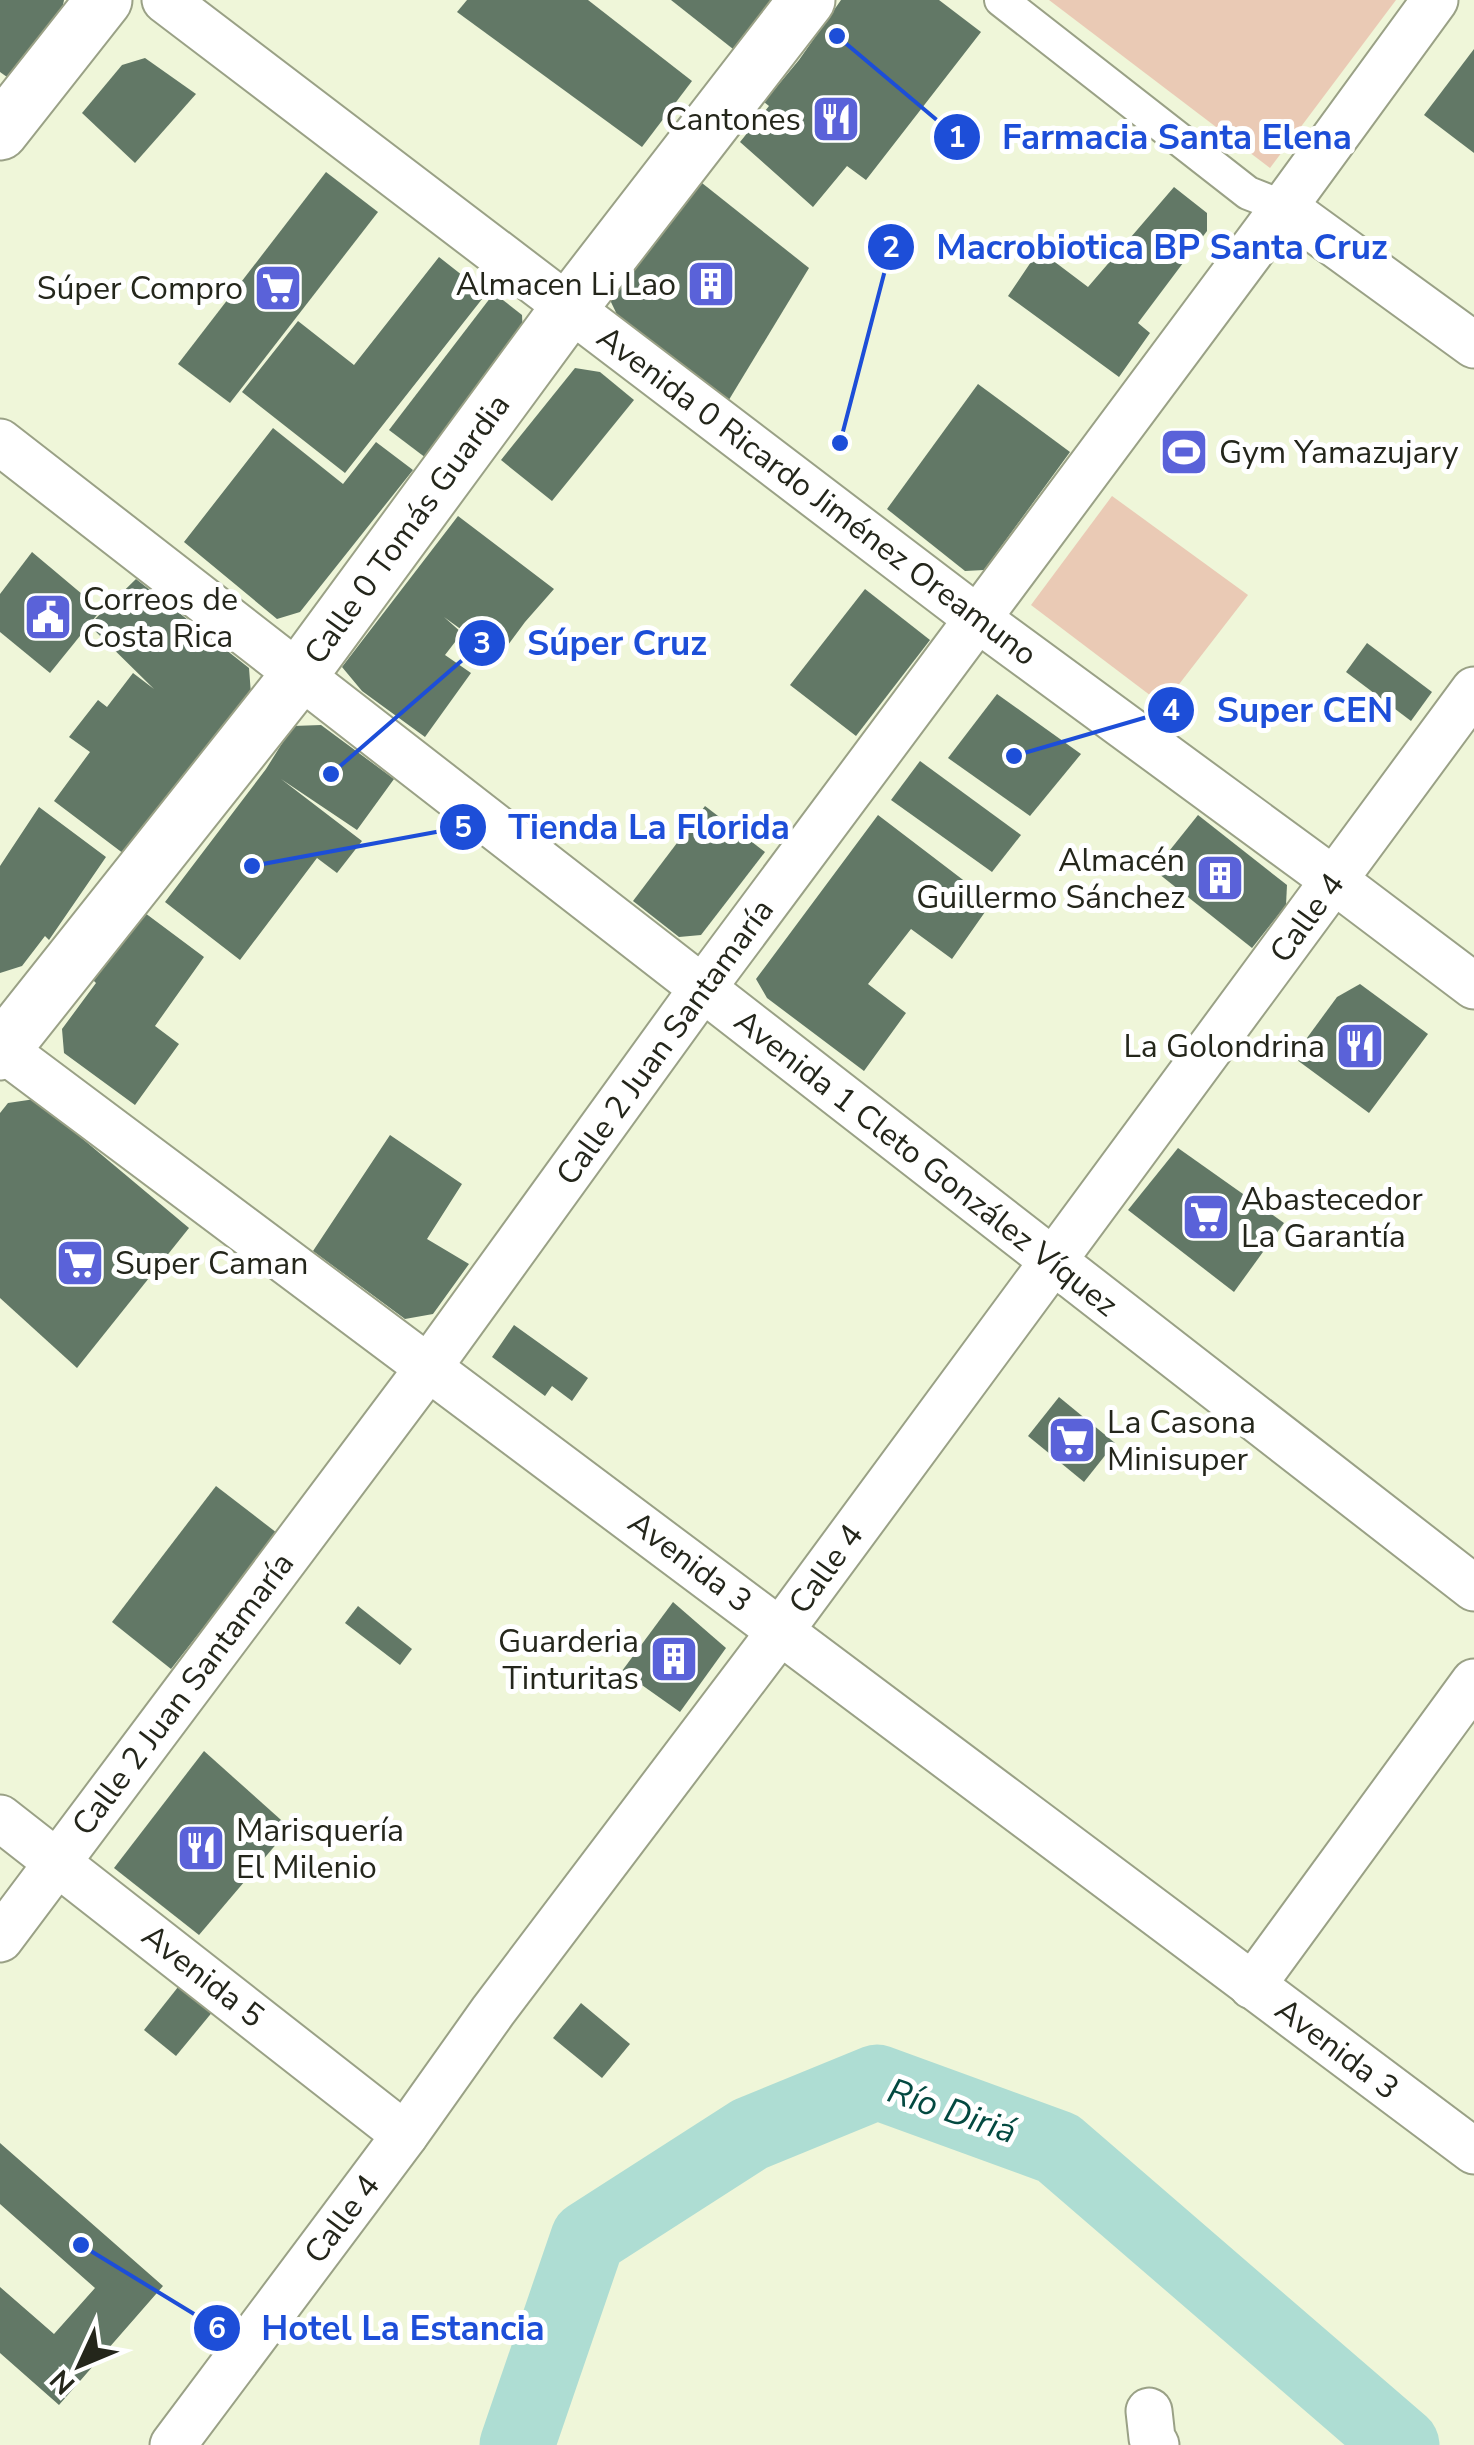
<svg xmlns="http://www.w3.org/2000/svg" width="1474" height="2445" font-family="'Nunito Sans',sans-serif">
<rect width="100%" height="100%" fill="#eff6d9"/>
<g fill="#eacab5">
<path d="M1049 0H1396L1270 168Z"/>
<path d="M1112 496 1248 595 1163 705 1031 605Z"/>
</g>
<g fill="none" stroke-linecap="round" stroke-linejoin="round">
<path stroke="#aeddd3" stroke-width="75" d="M517 2445 588 2238 750 2134 877 2082 1058 2148 1402 2445"/>
</g>
<g fill="#627866">
<path d="M0 0H64L62 10 7 77 0 72Z"/>
<path d="M467 0H588L692 81 642 147 457 12Z"/>
<path d="M671 0H771L733 49Z"/>
<path d="M841 0H939L981 32 866 180 847 166 813 207 740 142 769 106 764 102 799 60Z"/>
<path d="M1474 49V153L1424 115Z"/>
<path d="M145 58 196 94 135 163 82 113 122 65Z"/>
<path d="M326 172 378 212 230 403 178 364Z"/>
<path d="M702 183 809 268 727 403 621 323 610 300Z"/>
<path d="M1174 187 1207 213V231L1138 323 1150 333 1119 377 1008 296 1039 250 1088 287Z"/>
<path d="M439 257 486 294 345 473 242 392 298 321 354 365Z"/>
<path d="M494 293 522 315 523 336 426 458 389 430Z"/>
<path d="M575 368 600 372 634 400 552 501 501 460Z"/>
<path d="M978 384 1070 452 984 570 965 571 887 509Z"/>
<path d="M273 428 343 484 376 442 413 470 300 612 277 619 184 542Z"/>
<path d="M458 516 554 589 525 622 499 657 444 617 462 633 445 655 471 673 425 737 362 691 342 667Z"/>
<path d="M32 552 101 610 50 673 0 632V594Z"/>
<path d="M136 579 249 668 251 694 128 857 54 801 90 752 69 737 98 700 107 707 133 673 154 689 89 625Z"/>
<path d="M865 589 930 640 856 736 790 685Z"/>
<path d="M1367 643 1432 692 1411 721 1346 672Z"/>
<path d="M997 694 1081 754 1030 816 948 758Z"/>
<path d="M321 725 394 779 357 830 281 779 362 841 337 873 317 858 240 960 165 902 266 769 293 726Z"/>
<path d="M920 761 1021 835 992 872 891 800Z"/>
<path d="M705 806 765 852 701 935 679 937 633 901Z"/>
<path d="M39 807 106 857 49 940 45 936 22 966 0 973V866Z"/>
<path d="M878 815 992 902 952 959 911 929 868 984 906 1013 864 1071 767 998 756 979Z"/>
<path d="M1198 815 1287 885 1286 905 1252 948 1154 870Z"/>
<path d="M141 910 204 957 155 1026 179 1044 135 1105 64 1053 62 1029 96 983 92 979Z"/>
<path d="M1360 984 1428 1034 1369 1113 1293 1057 1337 997Z"/>
<path d="M35 1099 189 1228 77 1368 0 1298V1113L8 1103Z"/>
<path d="M390 1135 462 1184 427 1239 469 1264 433 1314 405 1319 313 1251Z"/>
<path d="M1178 1148 1284 1223 1234 1292 1128 1210Z"/>
<path d="M514 1325 588 1378 572 1401 552 1386 545 1396 492 1357Z"/>
<path d="M1059 1397 1115 1443 1084 1482 1028 1436Z"/>
<path d="M216 1486 277 1533 171 1669 112 1622Z"/>
<path d="M673 1602 726 1648 680 1712 622 1671Z"/>
<path d="M358 1606 412 1649 400 1665 345 1623Z"/>
<path d="M204 1751 290 1828 199 1935 114 1868Z"/>
<path d="M182 1982 214 2010 176 2056 144 2030Z"/>
<path d="M581 2003 630 2044 602 2078 553 2038Z"/>
<path d="M0 2143 163 2286 59 2405 0 2353V2287L54 2334 95 2288 0 2204Z"/>
</g>
<g fill="none" stroke-linecap="round" stroke-linejoin="round">
<g stroke="#9aa186" stroke-width="36">
<path id="pedestrian" d="M1001 0 1248 193 1284 207"/>
</g>
<g stroke="#9aa186" stroke-width="49">
<g id="minor">
<path d="M165 0 978 619 1335 881 1474 986"/>
<path d="M1284 207 1474 345"/>
<path d="M0 442 1474 1588"/>
<path d="M0 1047 1474 2151"/>
<path d="M0 1818 405 2135"/>
<path d="M0 1939 428 1368 702 989 1284 207 1435 0"/>
<path d="M1252 1986 1474 1682"/>
<path d="M1149 2411 1152 2438 1156 2445"/>
<path d="M173 2445 405 2135 493 2011 781 1630 1474 690"/>
</g>
</g>
<g stroke="#9aa186" stroke-width="59">
<g id="tertiary">
<path d="M0 132 104 0"/>
<path d="M0 1052 300 674 569 308 807 0"/>
</g>
</g>
<use href="#pedestrian" stroke="#fff" stroke-width="32"/>
<use href="#minor" stroke="#fff" stroke-width="45"/>
<use href="#tertiary" stroke="#fff" stroke-width="55"/>
</g>
<defs>
<g id="restaurant-square" transform="scale(2.5)"><rect x="-9" y="-9" width="18" height="18" rx="4" fill="#5a62d9" stroke="#fff"/><path d="M-5-6h1v4h1v-4h1v4h1v-4h1v5L-1.5 .5V6h-2V.5L-5-1ZM5-6V6H3V1.5H1.5Q1.5-4 5-6Z" fill="#fff"/></g>
<g id="building-square" transform="scale(2.5)"><rect x="-9" y="-9" width="18" height="18" rx="4" fill="#5a62d9" stroke="#fff"/><path d="M-4-6H4V6H1V3H-1V6H-4ZM-2.5-4.3h1.7v1.8h-1.7ZM.8-4.3h1.7v1.8H.8ZM-2.5-1h1.7V.8h-1.7ZM.8-1h1.7V.8H.8Z" fill="#fff"/></g>
<g id="supermarket-square" transform="scale(2.5)"><rect x="-9" y="-9" width="18" height="18" rx="4" fill="#5a62d9" stroke="#fff"/><path d="M-6-5.5h2.5l.6 2H6L4.5 2H-2.5L-4.4-4H-6ZM-1.5 3.2a1.3 1.3 0 1 0 .1 0ZM3 3.2a1.3 1.3 0 1 0 .1 0Z" fill="#fff"/></g>
<g id="stadium-square" transform="scale(2.5)"><rect x="-9" y="-9" width="18" height="18" rx="4" fill="#5a62d9" stroke="#fff"/><path d="M0-5a6.5 5 0 1 0 0 10a6.5 5 0 1 0 0-10ZM-3.5-1.8h7v3.6h-7Z" fill="#fff"/></g>
<g id="civic-square" transform="scale(2.5)"><rect x="-9" y="-9" width="18" height="18" rx="4" fill="#5a62d9" stroke="#fff"/><path d="M-.6-6.5H3V-4.5H.6V-3L4-1V1h2V6H-6V1h2V-1L-.6-3ZM-1.2 2.5V6h2.4V2.5Z" fill="#fff"/></g>
</defs>
<g fill-rule="evenodd">
<use href="#restaurant-square" x="836" y="119"/>
<use href="#building-square" x="711" y="284"/>
<use href="#supermarket-square" x="278" y="288"/>
<use href="#stadium-square" x="1184" y="452"/>
<use href="#civic-square" x="48" y="617"/>
<use href="#building-square" x="1220" y="878"/>
<use href="#restaurant-square" x="1360" y="1046"/>
<use href="#supermarket-square" x="1206" y="1217"/>
<use href="#supermarket-square" x="80" y="1263"/>
<use href="#supermarket-square" x="1072" y="1440"/>
<use href="#building-square" x="674" y="1659"/>
<use href="#restaurant-square" x="201" y="1848"/>
</g>
<g text-anchor="middle" dominant-baseline="central" stroke-width="10" stroke-linejoin="round" paint-order="stroke">
<g font-size="32" fill="#24261b" stroke="#fff" text-anchor="end">
<text x="801" y="119">Cantones</text>
<text x="676" y="284">Almacen Li Lao</text>
<text x="243" y="288">Súper Compro</text>
<text x="1219" y="452" text-anchor="start">Gym Yamazujary</text>
<text x="83" y="599" text-anchor="start">Correos de<tspan x="83" dy="37">Costa Rica</tspan></text>
<text x="1185" y="860">Almacén<tspan x="1185" dy="37">Guillermo Sánchez</tspan></text>
<text x="1325" y="1046">La Golondrina</text>
<text x="1241" y="1199" text-anchor="start">Abastecedor<tspan x="1241" dy="37">La Garantía</tspan></text>
<text x="115" y="1263" text-anchor="start">Super Caman</text>
<text x="1107" y="1422" text-anchor="start">La Casona<tspan x="1107" dy="37">Minisuper</tspan></text>
<text x="639" y="1641">Guarderia<tspan x="639" dy="37">Tinturitas</tspan></text>
<text x="236" y="1830" text-anchor="start">Marisquería<tspan x="236" dy="37">El Milenio</tspan></text>
</g>
<g font-size="32" fill="#24261b" stroke="#fff">
<text transform="translate(817 496) rotate(37)">Avenida 0 Ricardo Jiménez Oreamuno</text>
<text transform="translate(407 529) rotate(-54)">Calle 0 Tomás Guardia</text>
<text transform="translate(1307 918) rotate(-54)">Calle 4</text>
<text transform="translate(665 1042) rotate(-54)">Calle 2 Juan Santamaría</text>
<text transform="translate(926 1163) rotate(38)">Avenida 1 Cleto González Víquez</text>
<text transform="translate(690 1562) rotate(37)">Avenida 3</text>
<text transform="translate(826 1569) rotate(-54)">Calle 4</text>
<text transform="translate(183 1694) rotate(-53)">Calle 2 Juan Santamaría</text>
<text transform="translate(203 1976) rotate(38)">Avenida 5</text>
<text transform="translate(1337 2049) rotate(37)">Avenida 3</text>
<text transform="translate(342 2219) rotate(-53)">Calle 4</text>
</g>
<g font-size="35" font-style="italic" fill="#034940" stroke="#fff">
<text transform="translate(952 2111) rotate(19)">Río Diriá</text>
</g>
</g>
<path fill="none" stroke="#1d4ed8" stroke-width="4" d="M837 36L957 137M840 443L891 247M331 774L482 643M1014 756L1171 710M252 866L463 827M81 2245L217 2328"/>
<g fill="#1d4ed8" stroke="#fff" stroke-width="4">
<circle cx="837" cy="36" r="10"/>
<circle cx="840" cy="443" r="10"/>
<circle cx="331" cy="774" r="10"/>
<circle cx="1014" cy="756" r="10"/>
<circle cx="252" cy="866" r="10"/>
<circle cx="81" cy="2245" r="10"/>
<circle cx="957" cy="137" r="25"/>
<circle cx="891" cy="247" r="25"/>
<circle cx="482" cy="643" r="25"/>
<circle cx="1171" cy="710" r="25"/>
<circle cx="463" cy="827" r="25"/>
<circle cx="217" cy="2328" r="25"/>
</g>
<g font-size="30" text-anchor="middle" font-weight="bold" fill="#fff">
<text x="957" y="147">1</text>
<text x="891" y="257">2</text>
<text x="482" y="653">3</text>
<text x="1171" y="720">4</text>
<text x="463" y="837">5</text>
<text x="217" y="2338">6</text>
</g>
<g font-size="35" text-anchor="middle" font-weight="bold" fill="#1d4ed8" stroke="#fff" stroke-width="10" stroke-linejoin="round" paint-order="stroke">
<text x="1177" y="149">Farmacia Santa Elena</text>
<text x="1162" y="259">Macrobiotica BP Santa Cruz</text>
<text x="617" y="655">Súper Cruz</text>
<text x="1305" y="722">Super CEN</text>
<text x="649" y="839">Tienda La Florida</text>
<text x="403" y="2340">Hotel La Estancia</text>
</g>
<g transform="translate(80 2365) rotate(226)" stroke="#ffffff" stroke-width="8" paint-order="stroke">
<path d="M0-8L18 38L0 25L-18 38Z" fill="#24261b"/>
<text y="-15" font-size="28" font-weight="bold" text-anchor="middle" fill="#24261b">N</text>
</g>
</svg>
